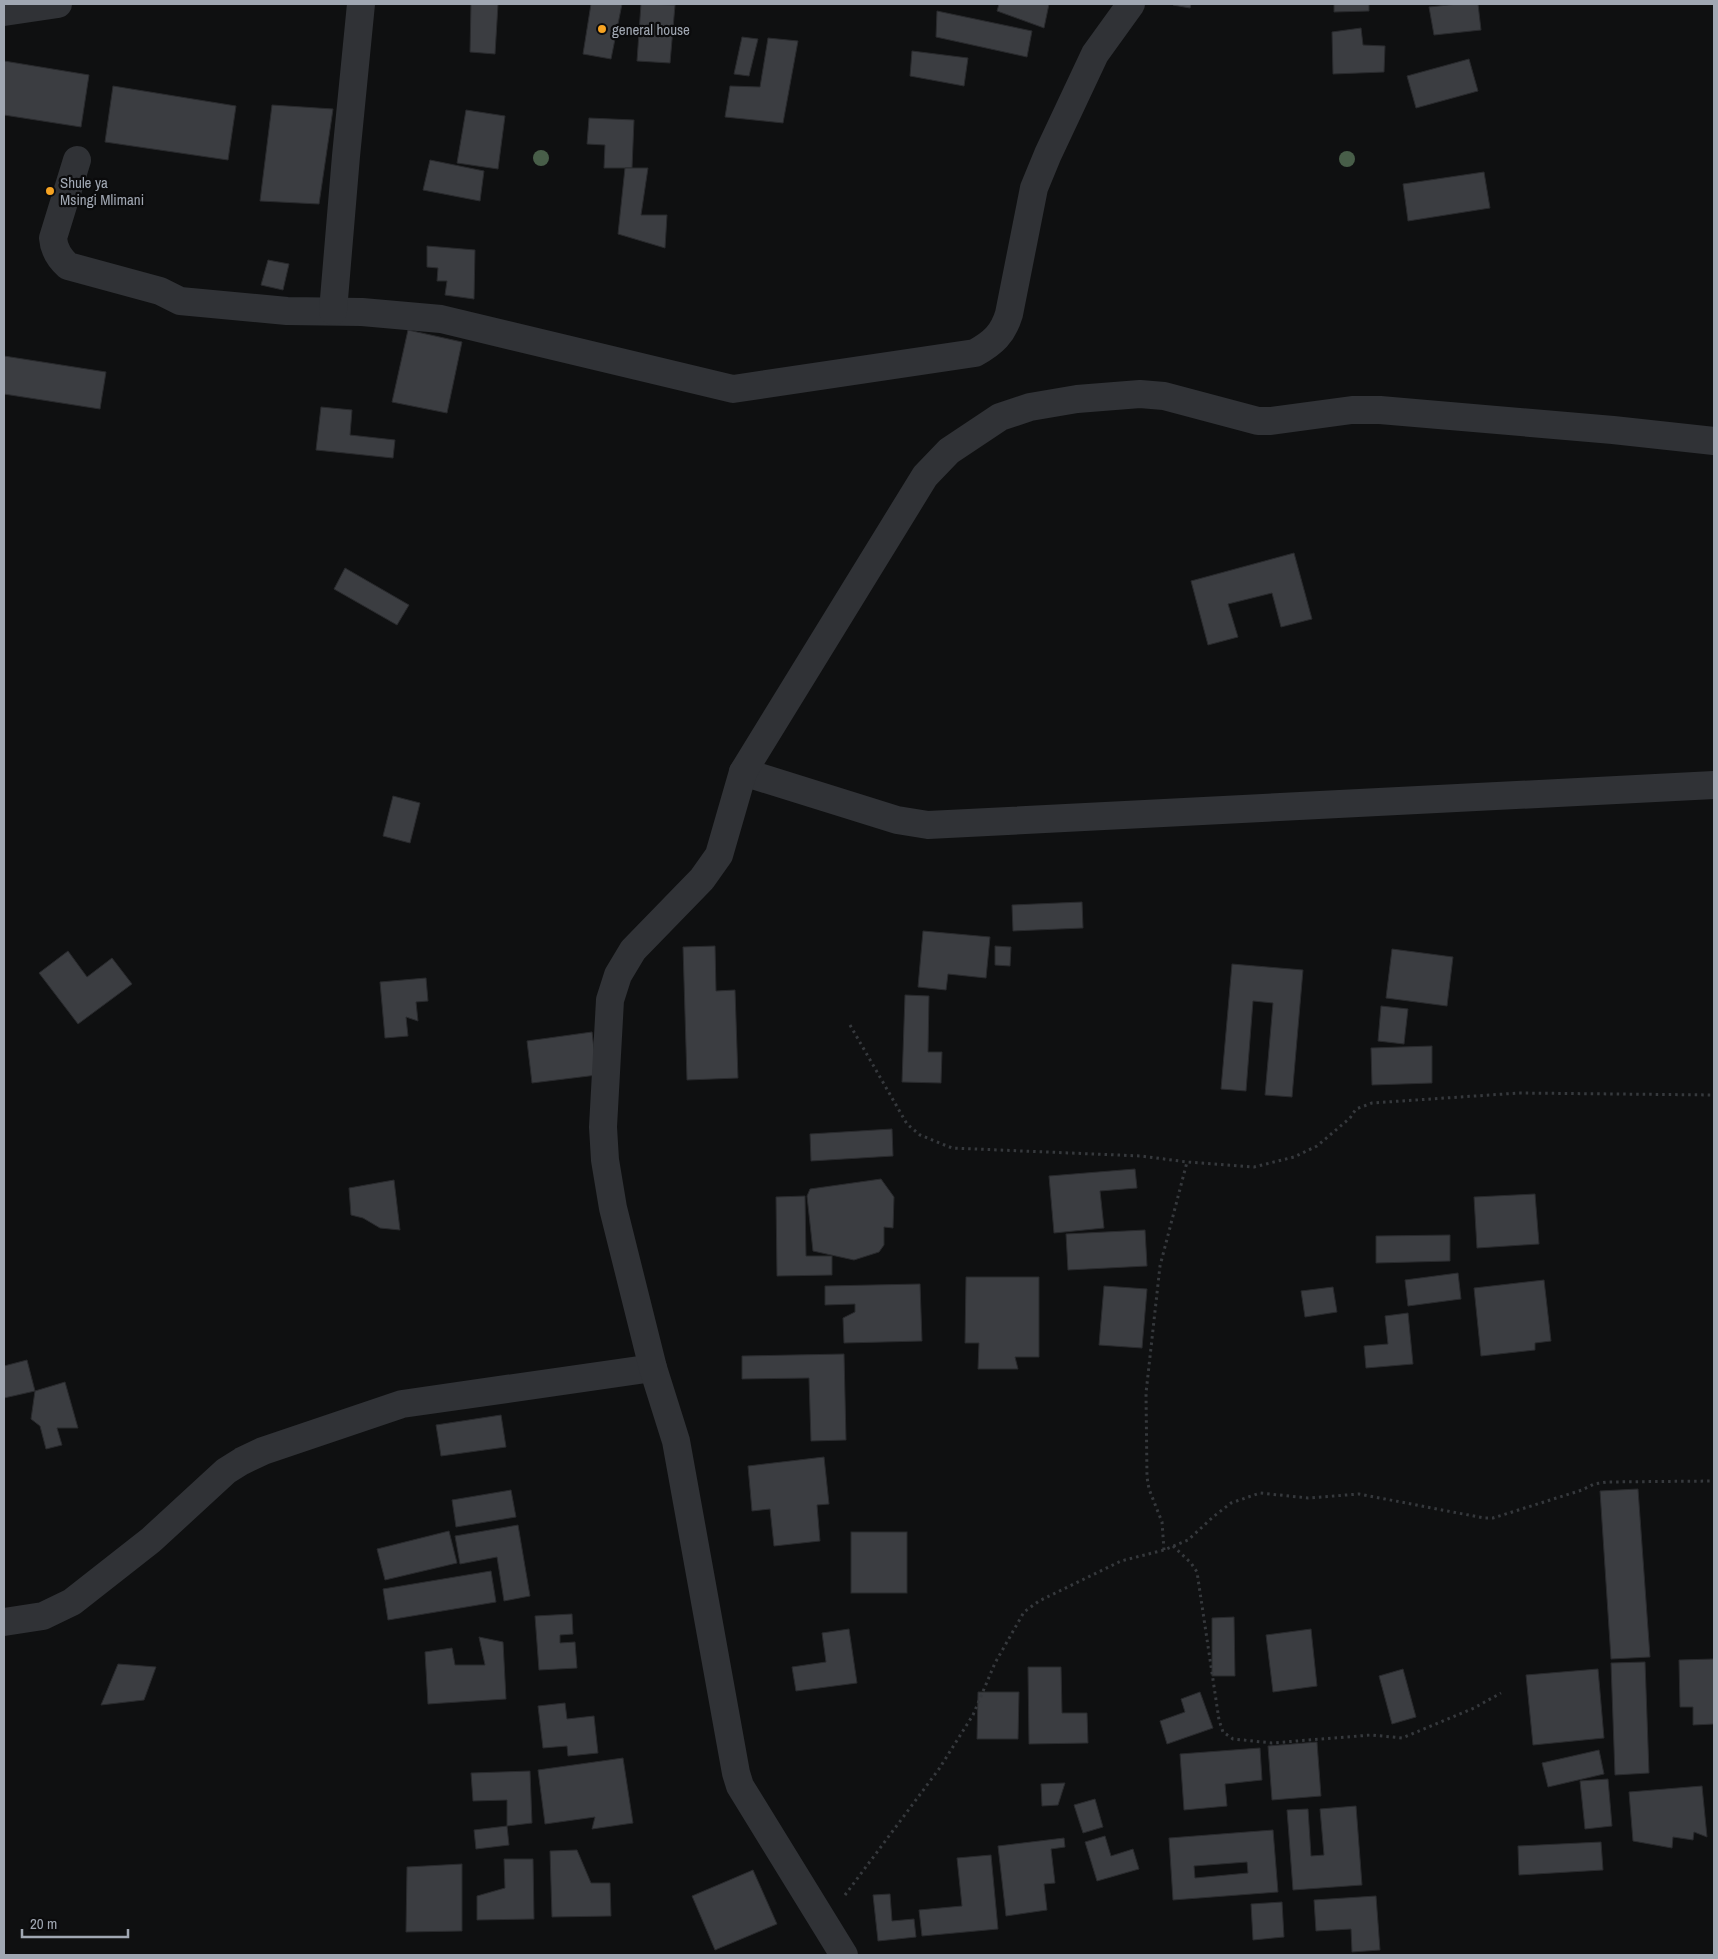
<svg xmlns="http://www.w3.org/2000/svg" width="1718" height="1959" font-family="'Archivo Narrow',sans-serif">
<rect width="100%" height="100%" fill="#0f1011"/>
<g fill="#3b3d41" stroke="#292a2d" fill-rule="evenodd">
<path d="M471 4H498L495 54 470 52Z"/>
<path d="M591 4H622L611 59 583 54Z"/>
<path d="M641 4 675 5 670 63 637 61Z"/>
<path d="M999 4H1049L1044 28 997 11Z"/>
<path d="M1173 4H1191L1190 8 1173 5Z"/>
<path d="M1334 4H1369V11L1334 12Z"/>
<path d="M1458 4H1478L1481 30 1434 35 1429 7Z"/>
<path d="M937 11 1032 31 1027 57 936 37Z"/>
<path d="M1361 28 1363 45 1385 46 1384 72 1333 74 1332 32Z"/>
<path d="M742 37 758 39 749 76 734 74Z"/>
<path d="M768 38 798 41 783 123 725 117 730 86 760 87Z"/>
<path d="M912 51 968 58 964 86 910 76Z"/>
<path d="M1469 59 1478 91 1416 108 1407 76Z"/>
<path d="M4 61 89 75 81 127 4 115Z"/>
<path d="M113 86 236 106 228 160 105 142Z"/>
<path d="M272 105 333 109 319 204 260 201Z"/>
<path d="M466 110 505 116 498 169 457 163Z"/>
<path d="M589 118 634 120 632 168H604L605 145 587 144Z"/>
<path d="M430 160 484 171 480 201 423 190Z"/>
<path d="M625 168H648L641 215H667L665 248 618 234Z"/>
<path d="M1484 172 1490 208 1408 221 1403 184Z"/>
<path d="M427 246 475 250 474 299 445 295 447 281H437L438 268 427 267Z"/>
<path d="M268 260 289 264 283 290 261 285Z"/>
<path d="M408 330 462 342 447 413 392 402Z"/>
<path d="M4 356 106 372 100 409 4 394Z"/>
<path d="M321 407 352 410 350 435 395 440 393 458 316 450Z"/>
<path d="M1294 553 1312 619 1281 627 1272 593 1228 604 1238 637 1208 645 1191 581Z"/>
<path d="M345 568 409 605 397 625 334 589Z"/>
<path d="M393 796 420 803 410 843 383 836Z"/>
<path d="M1082 902 1083 928 1013 931 1012 905Z"/>
<path d="M923 931 990 937 986 978 948 974 946 990 918 987Z"/>
<path d="M715 946 716 991 735 990 738 1078 687 1080 683 947Z"/>
<path d="M995 946 1011 947 1010 966 995 965Z"/>
<path d="M1392 949 1453 957 1447 1006 1386 998Z"/>
<path d="M68 951 87 977 112 958 132 984 78 1024 39 973Z"/>
<path d="M1232 964 1303 970 1292 1097 1265 1095 1273 1003 1253 1001 1246 1091 1221 1089Z"/>
<path d="M426 978 428 1001 416 1002 418 1021 406 1017 408 1036 385 1038 380 982Z"/>
<path d="M905 995 929 996 928 1052H942L941 1083 902 1082Z"/>
<path d="M1381 1006 1408 1009 1404 1044 1378 1041Z"/>
<path d="M592 1032 597 1075 532 1083 527 1041Z"/>
<path d="M1432 1046V1083L1372 1085 1371 1048Z"/>
<path d="M892 1129 893 1156 811 1161 810 1134Z"/>
<path d="M1135 1169 1137 1188 1100 1191 1104 1228 1054 1233 1049 1176Z"/>
<path d="M881 1179 894 1197 893 1228 884 1227V1245L879 1252 854 1260 813 1251 807 1196 810 1189Z"/>
<path d="M394 1180 400 1230 380 1228 363 1218 351 1215 349 1188Z"/>
<path d="M1535 1194 1539 1244 1477 1248 1474 1197Z"/>
<path d="M805 1196 806 1256H832V1275L777 1276 776 1197Z"/>
<path d="M1145 1230 1147 1266 1068 1270 1066 1234Z"/>
<path d="M1450 1235V1261L1376 1263V1236Z"/>
<path d="M1458 1273 1461 1299 1408 1306 1405 1280Z"/>
<path d="M966 1277H1039V1357H1015L1018 1369H978L979 1343H965Z"/>
<path d="M1544 1280 1551 1341 1535 1343V1350L1481 1356 1474 1288Z"/>
<path d="M920 1284 922 1341 844 1343 843 1318 855 1312V1304L825 1305V1286Z"/>
<path d="M1104 1286 1147 1289 1142 1348 1099 1345Z"/>
<path d="M1333 1287 1337 1312 1305 1317 1301 1291Z"/>
<path d="M1408 1313 1413 1364 1366 1368 1364 1346 1388 1344 1385 1316Z"/>
<path d="M844 1354 846 1440 811 1441 809 1378 742 1379V1356Z"/>
<path d="M27 1360 35 1391 4 1398V1366Z"/>
<path d="M65 1382 78 1428H57L62 1445 46 1449 40 1426 31 1419 35 1391Z"/>
<path d="M501 1415 506 1447 441 1456 436 1425Z"/>
<path d="M824 1457 829 1504 817 1505 820 1541 774 1546 770 1509 752 1511 748 1466Z"/>
<path d="M1638 1489 1650 1657 1611 1659 1600 1491Z"/>
<path d="M511 1490 516 1517 456 1527 452 1500Z"/>
<path d="M518 1525 530 1596 504 1601 497 1557 460 1564 455 1536Z"/>
<path d="M449 1531 457 1563 385 1580 377 1549Z"/>
<rect x="851" y="1532" width="56" height="61"/>
<path d="M491 1571 496 1602 388 1620 383 1589Z"/>
<path d="M572 1614 573 1634 560 1635V1643L575 1642 577 1668 539 1670 535 1616Z"/>
<path d="M1234 1617 1235 1676H1212V1618Z"/>
<path d="M849 1629 857 1683 796 1691 792 1667 826 1662 822 1633Z"/>
<path d="M1311 1629 1317 1686 1273 1692 1266 1635Z"/>
<path d="M479 1637 503 1642 506 1699 428 1704 425 1652 452 1648 455 1665H485Z"/>
<path d="M1714 1659V1724L1693 1725V1707H1680L1679 1660Z"/>
<path d="M1645 1662 1649 1773 1615 1775 1611 1663Z"/>
<path d="M118 1664 156 1667 144 1700 101 1705Z"/>
<path d="M1028 1667H1061L1062 1713H1087L1088 1743 1029 1744Z"/>
<path d="M1403 1669 1416 1717 1392 1724 1379 1676Z"/>
<path d="M1598 1669 1604 1738 1533 1745 1526 1675Z"/>
<path d="M978 1692H1019L1018 1739H977Z"/>
<path d="M1200 1692 1213 1728 1167 1744 1160 1721 1185 1712 1181 1699Z"/>
<path d="M565 1703 567 1719 594 1716 598 1753 568 1756 567 1746 543 1748 538 1706Z"/>
<path d="M1317 1742 1321 1796 1272 1800 1268 1746Z"/>
<path d="M1260 1748 1262 1780 1225 1784 1227 1806 1184 1810 1180 1754Z"/>
<path d="M1599 1750 1604 1774 1548 1787 1542 1763Z"/>
<path d="M623 1758 633 1823 592 1829 595 1817 545 1824 538 1770Z"/>
<path d="M530 1771 532 1823 507 1826V1800L473 1801 471 1773Z"/>
<path d="M1608 1779 1612 1826 1585 1829 1580 1781Z"/>
<path d="M1065 1783 1058 1805 1042 1806 1041 1784Z"/>
<path d="M1702 1786 1707 1837 1694 1832 1693 1840 1673 1837 1672 1848 1633 1841 1629 1792Z"/>
<path d="M1095 1799 1103 1827 1083 1833 1074 1805Z"/>
<path d="M1356 1806 1362 1885 1293 1890 1287 1810 1308 1809 1311 1856 1324 1855 1320 1809Z"/>
<path d="M507 1826 509 1845 476 1849 474 1830Z"/>
<path d="M1273 1830 1278 1892 1173 1900 1169 1838ZM1247 1862 1248 1873 1195 1878 1194 1866Z"/>
<path d="M1105 1836 1111 1856 1133 1849 1139 1869 1097 1881 1085 1842Z"/>
<path d="M1064 1838 1065 1847 1051 1849 1055 1883 1044 1884 1047 1910 1006 1916 998 1846Z"/>
<path d="M1601 1842 1603 1870 1519 1875 1518 1846Z"/>
<path d="M577 1850 591 1883H610L611 1916 552 1917 550 1851Z"/>
<path d="M991 1855 998 1929 922 1936 919 1910 962 1906 957 1858Z"/>
<path d="M504 1859H533L534 1919 477 1920V1896L505 1888Z"/>
<path d="M462 1864V1931L406 1932 407 1867Z"/>
<path d="M753 1870 777 1924 715 1950 692 1896Z"/>
<path d="M890 1894 892 1921 914 1919 916 1937 878 1941 873 1895Z"/>
<path d="M1376 1896 1380 1950 1352 1952 1351 1929 1316 1931 1314 1900Z"/>
<path d="M1282 1902 1284 1937 1253 1940 1251 1904Z"/>
</g>
<g fill="none" stroke-linecap="round" stroke-linejoin="round">
<g stroke="#36393d" stroke-width="3" stroke-dasharray="2.5 4" stroke-linecap="butt">
<path d="M850 1025 907 1124 920 1135 952 1148 1141 1156 1187 1162 1254 1167 1294 1157 1317 1146 1350 1118 1356 1109 1372 1103 1519 1093 1714 1095"/>
<path d="M1173 1546 1191 1563 1197 1572 1219 1720 1223 1732 1233 1739 1272 1743 1371 1735 1402 1738 1474 1708 1501 1693"/>
<path d="M1164 1550 1162 1522 1149 1489 1147 1477 1146 1393 1160 1266 1187 1162"/>
<path d="M845 1895 939 1769 973 1715 995 1663 1024 1612 1039 1601 1121 1561 1164 1550 1188 1540 1213 1517 1231 1503 1260 1493 1308 1498 1359 1494 1484 1518H1493L1582 1490 1594 1484 1607 1482 1714 1481"/>
</g>
<g stroke="#303236" stroke-width="28">
<path d="M4 12 58 4"/>
<path d="M77 160 53 238C54 250 59 258 68 266L160 291 180 301 287 311 362 312 441 319 733 389 975 353C993 343 1003 334 1009 314L1034 188 1048 154 1095 54 1131 4"/>
<path d="M333 311 346 156 361 4"/>
<path d="M743 772 897 820 928 825 1714 785"/>
<path d="M4 1622 43 1616 72 1602 151 1540 226 1471 242 1461 263 1451 402 1404 653 1368"/>
<path d="M844 1955 740 1786 736 1773 676 1441 653 1368 613 1208 605 1160 603 1127 610 1000 618 975 633 950 702 879 719 855 743 772 925 476 949 451 1000 417 1030 407 1077 399 1140 394 1164 396 1258 421H1271L1352 410H1380L1613 430 1714 441"/>
</g>
</g>
<g fill="#485e49">
<circle cx="541" cy="158" r="8"/>
<circle cx="1347" cy="159" r="8"/>
</g>
<g fill="#f6a322" stroke="#0b0b0c" stroke-width="2">
<circle cx="602" cy="29" r="5"/>
<circle cx="50" cy="191" r="5"/>
</g>
<g text-anchor="middle" dominant-baseline="central" stroke-width="4.5" stroke-linejoin="round" paint-order="stroke">
<g font-size="15" fill="#a0a7b2" stroke="#0b0b0c" text-anchor="start">
<text x="612" y="29">general house</text>
<text x="60" y="182">Shule ya<tspan x="60" dy="17">Msingi Mlimani</tspan></text>
</g>
</g>
<rect width="1718" height="1959" fill="none" stroke="#a0a7b2" stroke-width="10"/>
<path d="M22 1929v8h106v-8" fill="none" stroke="#a0a7b2" stroke-width="2.5"/>
<text x="30" y="1929" font-size="15" fill="#a0a7b2" stroke="#0b0b0c" stroke-width="4" paint-order="stroke">20 m</text>
</svg>
